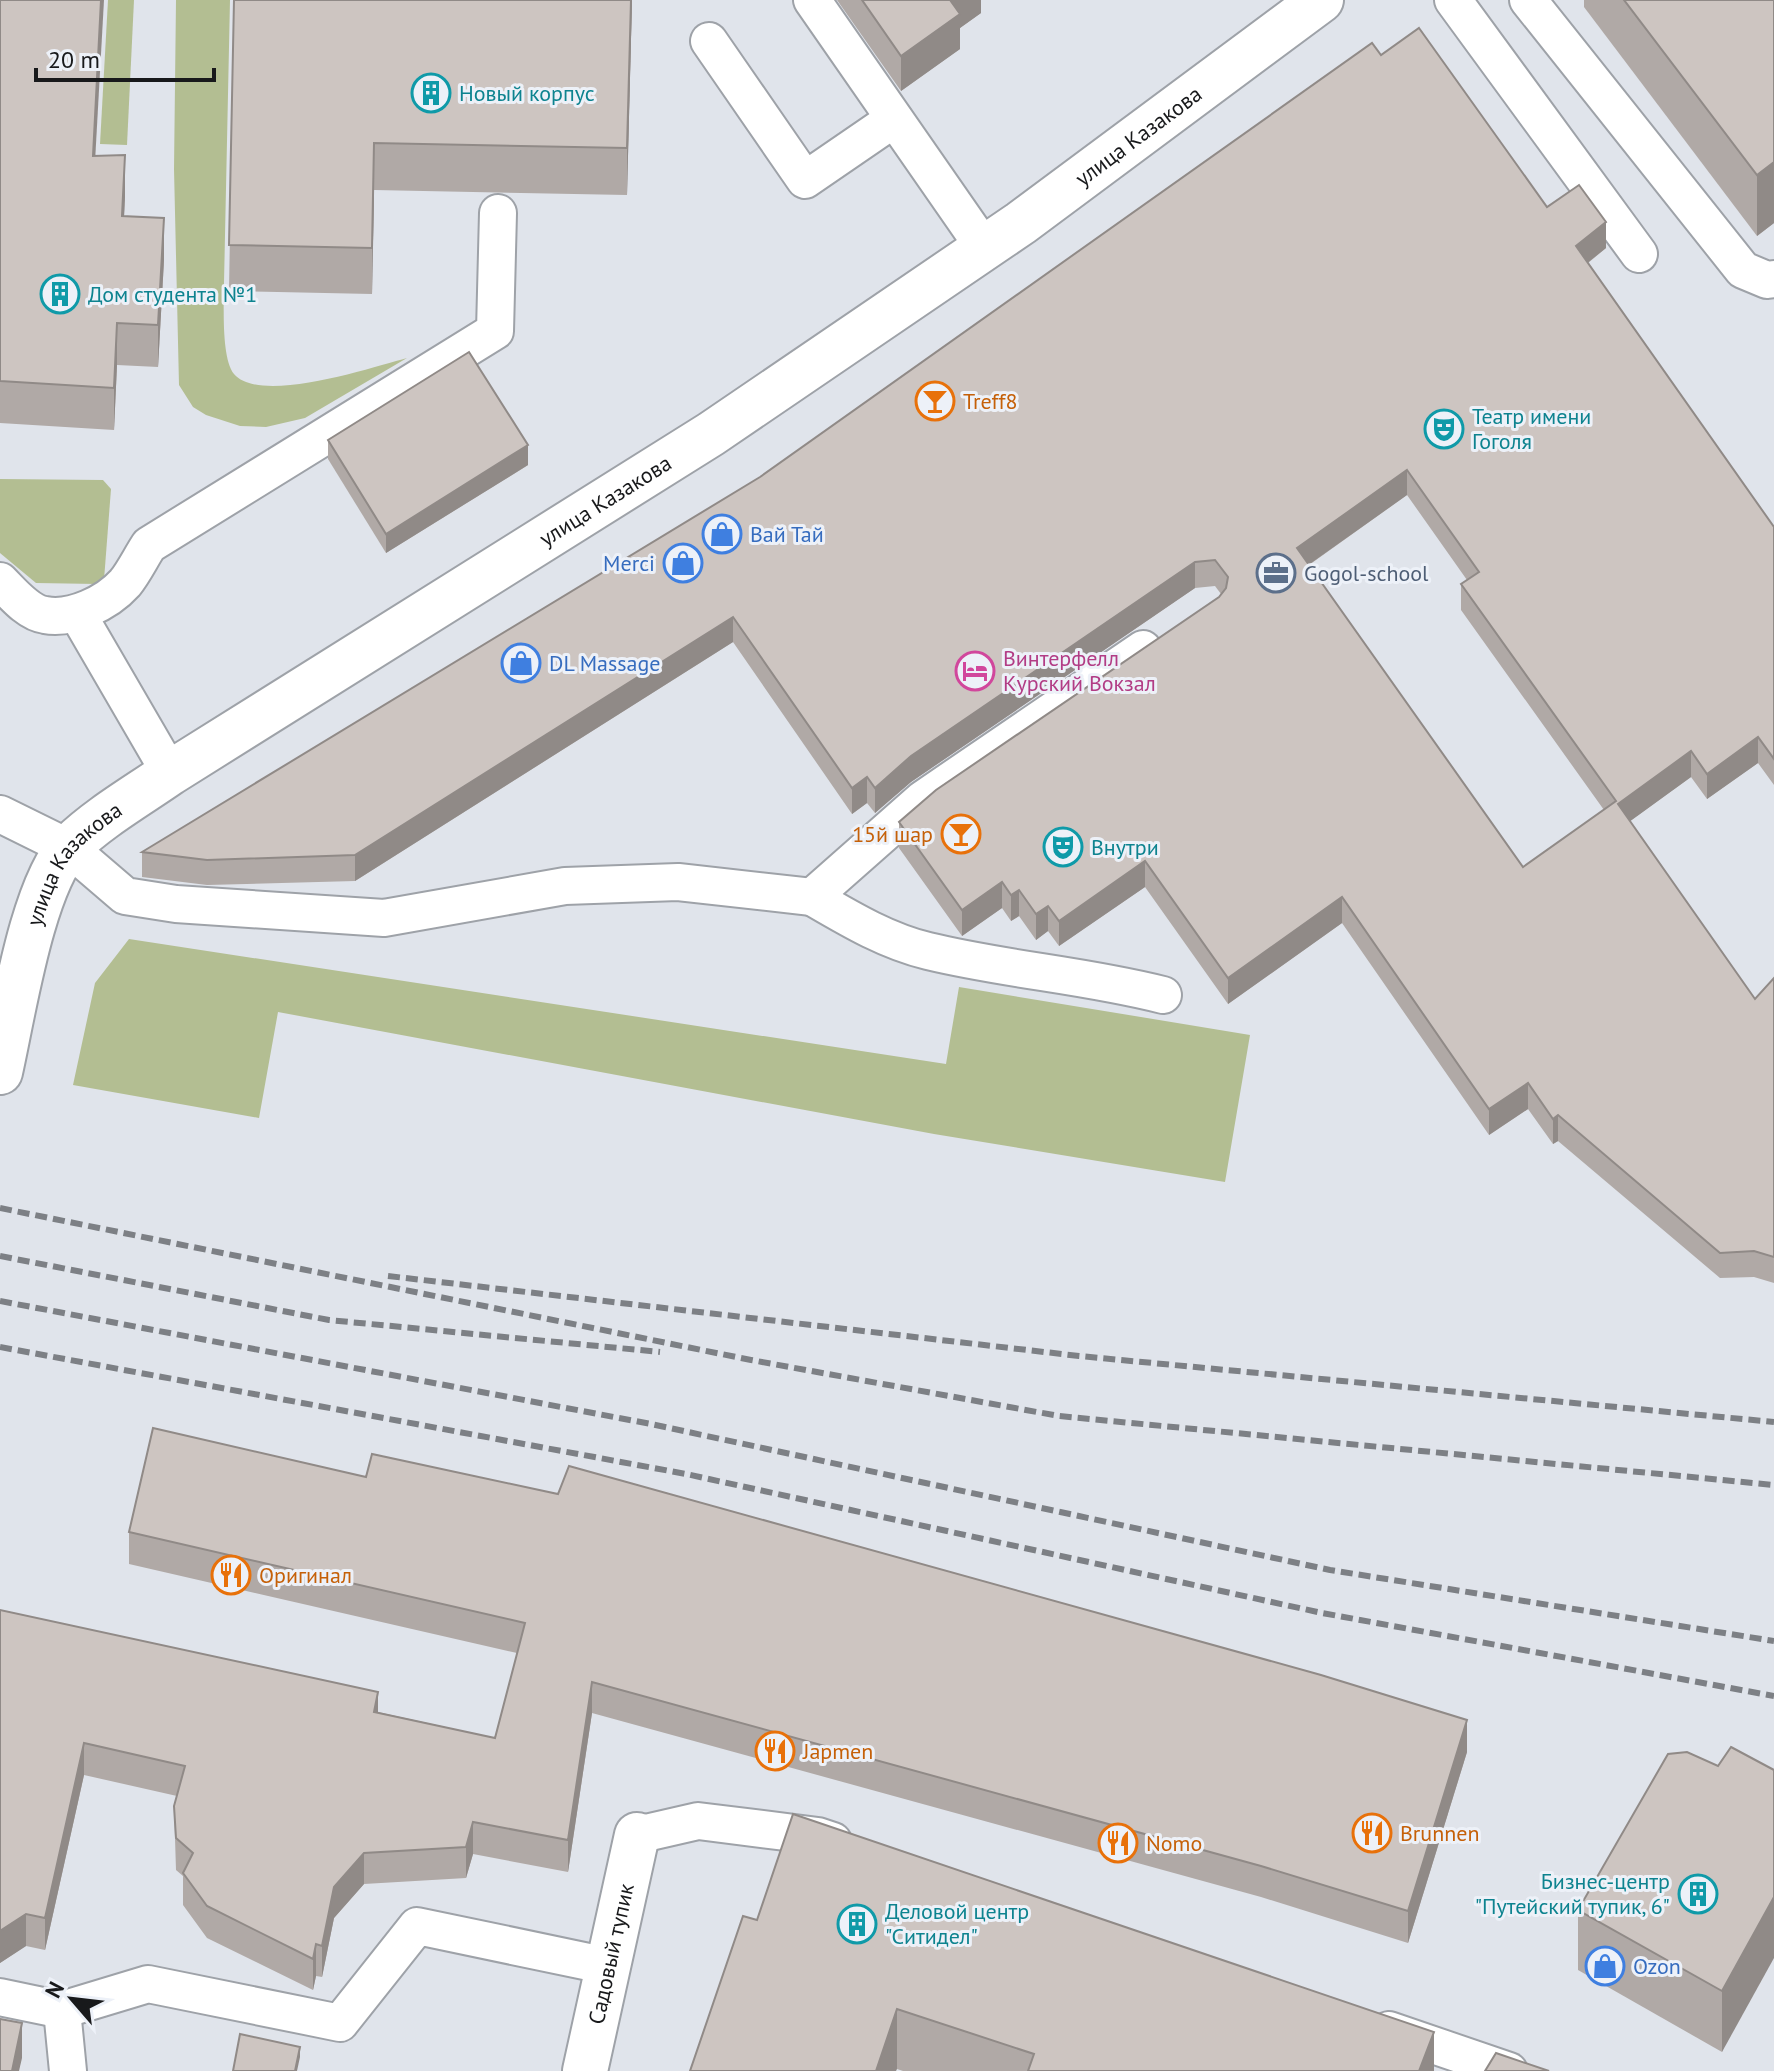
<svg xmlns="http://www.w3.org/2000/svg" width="1774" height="2071" font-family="'PT Sans',sans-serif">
<rect width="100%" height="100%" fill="#e0e4eb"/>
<g fill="#b3be92">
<path d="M108 0H134L127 145 100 144Z"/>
<path d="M176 0H230L224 283C224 304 221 358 234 374 260 405 373 367 407 358L305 418 266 427 240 426 206 415 193 407 179 385 174 169Z"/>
<path d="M0 479 103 480 111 489 104 580 97 584 36 583 0 553Z"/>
<path d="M129 939 946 1064 959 987 1250 1035 1225 1182 934 1134 278 1012 259 1118 73 1085 95 983Z"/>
</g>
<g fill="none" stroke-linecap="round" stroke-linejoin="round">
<g stroke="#9ea2a8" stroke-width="40">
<g id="lane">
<path d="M812 0 985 249"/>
<path d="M1453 0 1639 254"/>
<path d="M1528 0 1743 270 1767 280 1774 279"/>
<path d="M709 41 805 180 894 119"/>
<path d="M0 581C12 593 28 613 45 615 72 620 107 603 125 583 134 572 141 557 149 545L495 331 498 213"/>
<path d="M77 613 170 773"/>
<path d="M0 814 69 848 125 896 176 904 384 918 565 886 678 882 812 897 923 799 1143 649"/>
<path d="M812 897C848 918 886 941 928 951 1006 970 1085 975 1163 995"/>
<path d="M637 1835 698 1821 818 1836 833 1841"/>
<path d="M0 1997 62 2010 148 1984 340 2023 417 1926 608 1966"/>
<path d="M62 2010 68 2071"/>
<path d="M1389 2030 1509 2071"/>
</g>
</g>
<g stroke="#9ea2a8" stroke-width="48">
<g id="street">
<path id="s1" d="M585 2071 637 1835"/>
</g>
</g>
<g stroke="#9ea2a8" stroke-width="48">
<g id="secondary">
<path id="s2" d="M0 1072C13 1015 32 885 71 845 100 817 137 796 170 773L711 434 1021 223 1321 0"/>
</g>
</g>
<use href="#lane" stroke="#fff" stroke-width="36"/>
<use href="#street" stroke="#fff" stroke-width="44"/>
<use href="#secondary" stroke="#fff" stroke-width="44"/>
<g stroke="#7d8085" stroke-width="6" stroke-dasharray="12 6" stroke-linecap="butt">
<path d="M0 1208 751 1360 1059 1416 1774 1485"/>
<path d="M0 1256 329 1320 660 1352"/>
<path d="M388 1276 1079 1356 1774 1422"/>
<path d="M0 1301 651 1424 1330 1570 1774 1641"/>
<path d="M0 1347 686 1474 1322 1613 1774 1696"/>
</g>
</g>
<g fill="#b0a9a6" fill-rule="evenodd">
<path d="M0 0 96 156 125 197 124 216 164 260 158 367 117 365 114 430 0 423Z"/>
<path d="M234 0H632L627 195 374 190 372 294 229 291Z"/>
<path d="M837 0H981V13L960 28V49L901 91Z"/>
<path d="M1584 0H1774V223L1757 236 1584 7Z"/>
<path d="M1381 55 1547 207 1606 248 1588 263 1774 527V785L1758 763 1707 799 1691 777 1630 821 1755 999 1774 978V1283L1754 1277 1720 1278 1558 1141 1553 1144 1528 1109 1489 1135 1342 923 1228 1004 1145 887 1059 946 1048 931 1036 940 1019 916 1011 921 1002 908 962 936 899 848V822L1219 597 1221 594 1215 586 1195 588 911 782 875 813 867 803 852 814 733 642 355 881 207 885 142 877V852L760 477ZM1407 495 1467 580 1461 584V610L1604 810 1523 867 1309 565Z"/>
<path d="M328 440 528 465 386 553 328 459Z"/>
<path d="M129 1532 1467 1752 1408 1943 1261 1897 592 1713 568 1872 473 1854 466 1878 364 1884 334 1918 322 1977 316 1976 313 1990 207 1938 183 1905V1876L176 1870 174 1806 177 1796 84 1775 45 1950 26 1946 0 1963V1610L378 1712 495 1738 517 1653 129 1564Z"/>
<path d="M1718 1766 1774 1770 1722 2052 1578 1970V1910Z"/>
<path d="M757 1920 1434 2071H903L897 2069Z"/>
</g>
<g fill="#908a87">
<path d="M101 0H104L93 198V156Z"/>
<path d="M631 0H632L627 195V148Z"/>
<path d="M949 0H981V13L960 28V49L901 91V56Z"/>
<path d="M374 143V190L372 294V248Z"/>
<path d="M125 155V197L122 258V216Z"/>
<path d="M1774 162V223L1757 236V175Z"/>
<path d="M164 218V260L158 367V325Z"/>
<path d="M1606 222V248L1576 272V246Z"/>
<path d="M117 323V365L114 430V388Z"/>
<path d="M528 445V465L386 553V534Z"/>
<path d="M1407 470V495L1297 573V548Z"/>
<path d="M1195 562V588L911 782 875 813V788L911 756Z"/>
<path d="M733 617V642L355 881V855Z"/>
<path d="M1758 737V763L1707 799V774Z"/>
<path d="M1691 751V777L1618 830V804Z"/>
<path d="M867 777V803L852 814V788Z"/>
<path d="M1145 861V887L1059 946V921Z"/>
<path d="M1002 882V908L962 936V910Z"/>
<path d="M1019 890V916L1011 921V895Z"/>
<path d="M1342 897V923L1228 1004V978Z"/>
<path d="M1048 906V931L1036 940V914Z"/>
<path d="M1528 1083V1109L1489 1135V1109Z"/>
<path d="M1558 1115V1141L1553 1144V1119Z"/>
<path d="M592 1682V1713L568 1872V1840Z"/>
<path d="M378 1692V1724L374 1712Z"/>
<path d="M1467 1720V1752L1408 1943V1911Z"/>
<path d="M84 1743V1775L45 1950V1918Z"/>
<path d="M473 1822V1854L466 1878V1847Z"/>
<path d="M364 1853V1884L334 1918 322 1977V1946L334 1887Z"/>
<path d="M1774 1897V1958L1722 2052V1991Z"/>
<path d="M26 1914V1946L0 1963V1931Z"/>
<path d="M316 1944V1976L313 1990V1959Z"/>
<path d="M897 2009V2069L896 2071H876Z"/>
<path d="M22 2023V2058L19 2071H12Z"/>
<path d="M1434 2032V2071H1419Z"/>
<path d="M300 2047V2057L297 2071H295Z"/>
</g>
<g fill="#cdc5c1" stroke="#908a87" stroke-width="2" fill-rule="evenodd">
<path d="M0 0H101L93 156 125 155 122 216 164 218 158 325 117 323 114 388 0 381Z"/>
<path d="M234 0H631L627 148 374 143 372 248 229 245Z"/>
<path d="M862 0H950L960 14 901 56Z"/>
<path d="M1624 0H1774V162L1757 175Z"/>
<path d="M1419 28 1547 207 1579 185 1606 222 1576 246 1774 527V759L1758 737 1707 774 1691 751 1618 804 1755 999 1774 978V1257L1754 1251 1720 1253 1558 1115 1553 1119 1528 1083 1489 1109 1342 897 1228 978 1145 861 1059 921 1048 906 1036 914 1019 890 1011 895 1002 882 962 910 899 822 936 790 1219 597 1226 588 1228 577 1215 560 1195 562 911 756 875 788 867 777 852 788 733 617 355 855 207 860 142 852 760 477 1372 43 1381 55ZM1407 470 1479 572 1461 584 1616 801 1523 867 1297 548Z"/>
<path d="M469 352 528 445 386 534 328 440Z"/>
<path d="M153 1428 366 1477 372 1454 558 1494 569 1466 1321 1675 1467 1720 1408 1911 1261 1866 592 1682 568 1840 473 1822 466 1847 364 1853 334 1887 322 1946 316 1944 313 1959 207 1906 183 1873 193 1853 176 1838 174 1806 185 1766 84 1743 45 1918 26 1914 0 1931V1610L378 1692 374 1712 495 1738 525 1623 129 1532Z"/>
<path d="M1731 1747 1774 1770V1897L1722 1991 1578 1910 1668 1754 1687 1752 1718 1766Z"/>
<path d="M793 1814 1434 2032 1419 2071H1028L1034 2054 897 2009 876 2071H690L743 1916 757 1920Z"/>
<path d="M0 2019 22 2023 12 2071H0Z"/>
<path d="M240 2034 300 2047 295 2071H233Z"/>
<path d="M1496 2053 1549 2071H1485Z"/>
</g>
<defs>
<g id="building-ring" transform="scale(2)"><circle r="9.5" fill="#edf1f8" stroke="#0f9aa8" stroke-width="1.5"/><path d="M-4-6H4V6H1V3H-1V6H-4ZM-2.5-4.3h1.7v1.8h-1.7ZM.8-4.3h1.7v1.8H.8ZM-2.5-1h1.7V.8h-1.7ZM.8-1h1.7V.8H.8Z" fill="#0f9aa8"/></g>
<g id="bar-ring" transform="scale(2)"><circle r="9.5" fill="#edf1f8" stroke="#e8710a" stroke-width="1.5"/><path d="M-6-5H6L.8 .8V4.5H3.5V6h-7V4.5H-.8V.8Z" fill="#e8710a"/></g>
<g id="theatre-ring" transform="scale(2)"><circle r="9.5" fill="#edf1f8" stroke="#0f9aa8" stroke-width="1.5"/><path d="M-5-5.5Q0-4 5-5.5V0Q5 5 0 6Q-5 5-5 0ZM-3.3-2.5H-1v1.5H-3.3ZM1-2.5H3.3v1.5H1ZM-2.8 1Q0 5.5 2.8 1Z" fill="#0f9aa8"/></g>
<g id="shop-ring" transform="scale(2)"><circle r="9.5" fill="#edf1f8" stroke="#3f7fe0" stroke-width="1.5"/><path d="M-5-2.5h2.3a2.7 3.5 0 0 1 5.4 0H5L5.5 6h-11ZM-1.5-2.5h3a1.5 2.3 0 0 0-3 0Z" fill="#3f7fe0"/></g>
<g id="office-ring" transform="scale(2)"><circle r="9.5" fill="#edf1f8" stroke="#5c6f8a" stroke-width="1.5"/><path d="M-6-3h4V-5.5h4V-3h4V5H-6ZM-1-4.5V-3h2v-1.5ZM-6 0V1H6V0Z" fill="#5c6f8a"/></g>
<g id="hotel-ring" transform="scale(2)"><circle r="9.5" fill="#edf1f8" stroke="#d1479c" stroke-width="1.5"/><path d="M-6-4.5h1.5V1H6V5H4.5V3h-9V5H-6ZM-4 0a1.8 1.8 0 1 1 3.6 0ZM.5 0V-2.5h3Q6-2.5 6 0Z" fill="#d1479c"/></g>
<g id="restaurant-ring" transform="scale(2)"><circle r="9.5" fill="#edf1f8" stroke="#e8710a" stroke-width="1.5"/><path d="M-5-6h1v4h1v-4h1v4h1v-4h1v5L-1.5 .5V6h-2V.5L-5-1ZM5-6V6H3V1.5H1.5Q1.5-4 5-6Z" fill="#e8710a"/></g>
</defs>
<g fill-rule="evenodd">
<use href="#building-ring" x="431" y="93"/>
<use href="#building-ring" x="60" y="294"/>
<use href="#bar-ring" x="935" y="401"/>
<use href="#theatre-ring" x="1444" y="429"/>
<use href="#shop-ring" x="722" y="534"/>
<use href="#shop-ring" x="683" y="563"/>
<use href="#office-ring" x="1276" y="573"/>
<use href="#shop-ring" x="521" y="663"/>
<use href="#hotel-ring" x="975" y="671"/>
<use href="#bar-ring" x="961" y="834"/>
<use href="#theatre-ring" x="1063" y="847"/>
<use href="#restaurant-ring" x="231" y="1575"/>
<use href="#restaurant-ring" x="775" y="1751"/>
<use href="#restaurant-ring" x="1372" y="1833"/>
<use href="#restaurant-ring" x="1118" y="1843"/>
<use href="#building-ring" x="1698" y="1894"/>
<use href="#building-ring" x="857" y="1924"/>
<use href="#shop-ring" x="1605" y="1966"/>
</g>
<g text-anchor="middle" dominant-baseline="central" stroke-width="6" stroke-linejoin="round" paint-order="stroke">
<g font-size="22" fill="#0d838f" stroke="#edf1f8" text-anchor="start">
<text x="459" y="93">Новый корпус</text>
<text x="88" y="294">Дом студента №1</text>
<text x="1472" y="416">Театр имени<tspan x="1472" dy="25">Гоголя</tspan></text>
<text x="1091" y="847">Внутри</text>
<text x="1670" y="1881" text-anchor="end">Бизнес-центр<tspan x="1670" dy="25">"Путейский тупик, 6"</tspan></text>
<text x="885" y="1911">Деловой центр<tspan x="885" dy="25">"Ситидел"</tspan></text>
</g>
<g font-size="22" fill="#18191b" stroke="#edf1f8">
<text stroke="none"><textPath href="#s2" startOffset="1522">улица Казакова</textPath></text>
<text stroke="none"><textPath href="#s2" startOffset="876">улица Казакова</textPath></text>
<text stroke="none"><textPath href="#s2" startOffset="226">улица Казакова</textPath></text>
<text stroke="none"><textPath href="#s1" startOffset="120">Садовый тупик</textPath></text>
</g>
<g font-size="22" fill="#c56008" stroke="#edf1f8" text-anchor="start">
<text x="963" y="401">Treff8</text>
<text x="933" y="834" text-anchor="end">15й шар</text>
<text x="259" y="1575">Оригинал</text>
<text x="803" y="1751">Japmen</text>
<text x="1400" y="1833">Brunnen</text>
<text x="1146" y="1843">Nomo</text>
</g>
<g font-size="22" fill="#366cbe" stroke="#edf1f8" text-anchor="start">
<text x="750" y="534">Вай Тай</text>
<text x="655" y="563" text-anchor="end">Merci</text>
<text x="549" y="663">DL Massage</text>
<text x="1633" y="1966">Ozon</text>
</g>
<g font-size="22" fill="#4e5e75" stroke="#edf1f8" text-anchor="start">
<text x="1304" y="573">Gogol-school</text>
</g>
<g font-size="22" fill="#b23c85" stroke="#edf1f8" text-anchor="start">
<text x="1003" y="658">Винтерфелл<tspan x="1003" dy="25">Курский Вокзал</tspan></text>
</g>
</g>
<g transform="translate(72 1999) rotate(298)" stroke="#edf1f8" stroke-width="6" paint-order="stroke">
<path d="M0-6L14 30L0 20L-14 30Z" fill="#18191b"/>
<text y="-12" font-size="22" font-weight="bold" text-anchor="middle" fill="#18191b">N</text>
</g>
<path d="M36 68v12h178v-12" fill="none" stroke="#18191b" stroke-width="4"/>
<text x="48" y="68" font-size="24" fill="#18191b" stroke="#edf1f8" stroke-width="6" paint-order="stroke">20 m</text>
</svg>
